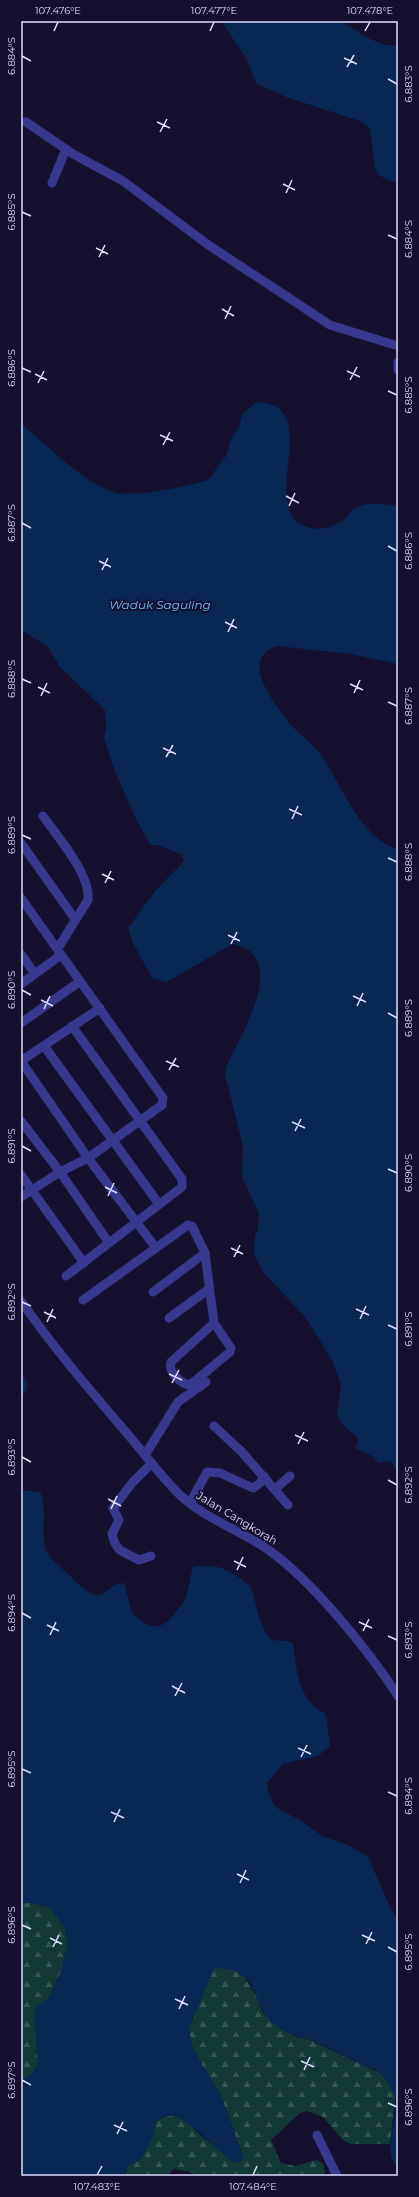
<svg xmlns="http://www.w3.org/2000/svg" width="419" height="2197" font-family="Montserrat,sans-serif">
<defs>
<pattern id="forest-firs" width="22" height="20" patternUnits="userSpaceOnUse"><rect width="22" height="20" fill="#123835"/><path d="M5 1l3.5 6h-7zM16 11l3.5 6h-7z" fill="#345453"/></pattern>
</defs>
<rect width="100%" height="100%" fill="#14102e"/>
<g fill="url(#forest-firs)">
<path d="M21 1903H34L51 1908 65 1928 68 1943 61 1972 48 1999 35 2009 37 2057 39 2061C35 2071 31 2077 21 2080Z"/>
<path d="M214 1968H230L243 1975 257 1997 263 2013 295 2036 310 2040 382 2074 396 2095 390 2144H351L344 2141 323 2117 307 2111 300 2113 271 2140 281 2163 296 2166 316 2160 323 2163 325 2172 320 2176H197L190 2172 174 2169 166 2176H126L127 2166 152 2138 156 2121C178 2106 189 2126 205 2139 216 2147 231 2153 244 2159L221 2096 198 2058 191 2043 189 2028Z"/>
</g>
<g fill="#092753">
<path d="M221 21H342L365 37 385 45H398V182L388 180 379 175 375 169 370 129 363 122 286 97 257 84 246 58Z"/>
<path d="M257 402C317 404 273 481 291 513 293 517 295 521 298 523 314 532 328 530 343 520 347 518 350 512 354 509 365 501 385 504 398 506V664L350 654 277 646C237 659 276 705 291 725 300 735 313 744 321 755 343 787 359 836 398 850V1472L390 1461 379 1463 372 1456 355 1448 358 1441 357 1437 342 1424 337 1416 341 1385 333 1362 306 1318 263 1272 254 1254 255 1236 258 1229 259 1213 242 1177 243 1146 225 1075 226 1067C240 1037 292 954 232 944L167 982 152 978 133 943 128 928 156 890 184 861 181 854 157 845H150L134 815 114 769 104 737 106 729 105 710 60 667 47 646 21 630V424C47 444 86 486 117 493 138 497 188 486 208 480L226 456 231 439 239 427 242 414Z"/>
<path d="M21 1374 28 1384 26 1391 21 1397Z"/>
<path d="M21 1490 40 1492C49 1510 38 1540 48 1554 53 1562 65 1570 72 1578 78 1584 88 1594 97 1595 107 1595 112 1583 124 1583L132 1613C149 1629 161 1632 175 1613 179 1608 184 1603 186 1597 189 1588 190 1577 193 1567 215 1564 225 1567 242 1580 245 1582 250 1585 251 1588 258 1607 258 1624 271 1640L287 1641 293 1644C297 1672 298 1700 326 1714L330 1746 318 1756 283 1764 267 1783 268 1791 274 1805 280 1810 300 1820 324 1837 346 1844 368 1857 390 1907 398 1920V2167C378 2153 405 2109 393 2092 390 2086 387 2078 382 2074 378 2070 369 2067 363 2065 346 2057 329 2047 311 2040 300 2036 290 2035 280 2029 247 2007 265 1968 214 1968L189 2028 191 2043 198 2058 221 2096 244 2159 237 2163 230 2160C217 2149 185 2116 170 2115 164 2115 161 2118 156 2121L152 2138 141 2160 127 2166 126 2176H21V2080C31 2077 35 2071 39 2061L37 2057 34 2017 35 2008 48 1999 61 1972 68 1943 65 1928 51 1908 34 1903H21Z"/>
</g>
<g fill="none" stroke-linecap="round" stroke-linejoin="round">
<g stroke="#38388f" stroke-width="9">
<path d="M26 122 73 154 123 181 207 244 330 325 398 346"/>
<path d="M52 183 66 149"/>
<path d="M398 362V370"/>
<path d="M43 816C57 836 91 875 88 900L58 948"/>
<path d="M21 843 75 919"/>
<path d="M21 898 163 1098 162 1105 88 1158 60 1172 21 1197"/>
<path d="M21 954 35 974"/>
<path d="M21 984 61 955"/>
<path d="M21 1023 79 982"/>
<path d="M44 1046 159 1204"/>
<path d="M21 1061 88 1158 156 1248"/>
<path d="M21 1061 100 1008"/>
<path d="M21 1121 60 1172 109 1243"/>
<path d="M21 1175 84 1263"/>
<path d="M205 1253 214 1323 171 1362C168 1371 180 1384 190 1385L230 1352 231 1348 214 1323"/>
<path d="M66 1276 182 1187V1179L72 1026"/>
<path d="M83 1300 188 1225 192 1226 205 1253 153 1292"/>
<path d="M21 1301C53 1347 89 1389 125 1431 143 1452 159 1474 178 1493 204 1519 241 1530 270 1551 314 1583 369 1651 398 1696"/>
<path d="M169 1318 209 1289"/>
<path d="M214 1426 242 1452 288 1505"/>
<path d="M145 1455 178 1402 206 1382"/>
<path d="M275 1489 290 1476"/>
<path d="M190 1503 207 1472 220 1473 253 1488 260 1483 264 1476"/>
<path d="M151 1556 139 1560C122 1550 117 1554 112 1534L119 1520 113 1508 132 1483 152 1463"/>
<path d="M317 2135 337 2176"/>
</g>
</g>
<path fill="none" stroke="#dfddff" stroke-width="1.5" d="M54 31 58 22M210 31 214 22M365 31 370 22M22 56 31 61M344 58 357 64M347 67 354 55M388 79 397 84M157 122 170 128M160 132 167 119M283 184 295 190M286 193 292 180M22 212 31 216M388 235 397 239M96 248 108 254M99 257 105 245M222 309 234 316M225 319 231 306M22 368 31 372M347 371 360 377M35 374 47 380M350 380 357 367M38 383 44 371M388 391 397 395M160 435 173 441M163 445 170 432M286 496 299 503M289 506 295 493M22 523 31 528M388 546 397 551M99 561 111 567M102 570 108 558M225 622 237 628M228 632 234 619M22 679 31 683M350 684 363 690M38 687 50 693M354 693 360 680M41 696 47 683M388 702 397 706M163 748 176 754M166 757 173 745M289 809 302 815M292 819 298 806M22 835 31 839M388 858 397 862M102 874 114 880M105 883 111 871M228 935 240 941M231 944 237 932M22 990 31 995M353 996 366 1002M41 1000 53 1006M357 1006 363 993M44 1009 50 996M388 1013 397 1018M166 1061 179 1067M169 1070 176 1058M292 1122 305 1128M295 1131 301 1119M22 1146 31 1151M388 1169 397 1173M105 1187 117 1193M108 1196 114 1183M231 1248 243 1254M234 1257 240 1245M22 1302 31 1306M356 1309 369 1315M44 1312 56 1318M360 1319 366 1306M47 1322 53 1309M388 1325 397 1329M169 1374 182 1380M172 1383 179 1370M295 1435 308 1441M298 1444 304 1432M22 1457 31 1462M388 1480 397 1485M108 1499 121 1506M111 1509 117 1496M234 1561 246 1567M237 1570 243 1557M22 1613 31 1618M359 1622 372 1628M47 1625 59 1631M363 1631 369 1619M50 1635 56 1622M388 1636 397 1640M172 1686 185 1693M175 1696 182 1683M298 1748 311 1754M301 1757 307 1745M22 1769 31 1773M388 1792 397 1796M111 1812 124 1818M114 1822 120 1809M237 1874 249 1880M240 1883 246 1870M22 1925 31 1929M362 1935 375 1941M50 1938 62 1944M366 1944 372 1932M53 1947 59 1935M388 1947 397 1952M175 1999 188 2005M179 2009 185 1996M301 2061 314 2067M304 2070 310 2057M22 2080 31 2085M388 2103 397 2107M114 2125 127 2131M117 2134 123 2122M97 2175 102 2166M253 2175 257 2166"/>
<g text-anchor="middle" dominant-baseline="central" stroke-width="4" stroke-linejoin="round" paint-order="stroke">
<g font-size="11" fill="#dfddff" stroke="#14102e">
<text transform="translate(237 1518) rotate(31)">Jalan Cangkorah</text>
</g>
<g font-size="12" font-style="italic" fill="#6bc0ff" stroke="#14102e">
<text x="160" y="604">Waduk Saguling</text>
</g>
</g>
<rect width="419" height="2197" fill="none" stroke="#14102e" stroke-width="44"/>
<rect x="22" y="22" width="375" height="2153" fill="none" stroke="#dfddff" stroke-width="1.5"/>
<g font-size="10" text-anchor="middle" fill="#dfddff">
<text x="58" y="14">107.476°E</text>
<text x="214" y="14">107.477°E</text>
<text x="370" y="14">107.478°E</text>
<text transform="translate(11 56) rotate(-90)" y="4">6.884°S</text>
<text transform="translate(408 84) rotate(-90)" y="4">6.883°S</text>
<text transform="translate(11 212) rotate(-90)" y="4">6.885°S</text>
<text transform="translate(408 239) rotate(-90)" y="4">6.884°S</text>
<text transform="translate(11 368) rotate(-90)" y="4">6.886°S</text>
<text transform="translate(408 395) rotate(-90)" y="4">6.885°S</text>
<text transform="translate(11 523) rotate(-90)" y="4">6.887°S</text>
<text transform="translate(408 551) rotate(-90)" y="4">6.886°S</text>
<text transform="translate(11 679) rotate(-90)" y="4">6.888°S</text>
<text transform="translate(408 706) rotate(-90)" y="4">6.887°S</text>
<text transform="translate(11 835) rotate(-90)" y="4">6.889°S</text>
<text transform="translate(408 862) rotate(-90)" y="4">6.888°S</text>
<text transform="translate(11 990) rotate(-90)" y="4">6.890°S</text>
<text transform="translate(408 1018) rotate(-90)" y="4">6.889°S</text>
<text transform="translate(11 1146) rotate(-90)" y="4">6.891°S</text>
<text transform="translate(408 1173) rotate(-90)" y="4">6.890°S</text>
<text transform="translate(11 1302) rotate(-90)" y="4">6.892°S</text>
<text transform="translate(408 1329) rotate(-90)" y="4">6.891°S</text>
<text transform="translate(11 1457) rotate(-90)" y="4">6.893°S</text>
<text transform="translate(408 1485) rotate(-90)" y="4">6.892°S</text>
<text transform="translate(11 1613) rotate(-90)" y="4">6.894°S</text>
<text transform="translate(408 1640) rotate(-90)" y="4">6.893°S</text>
<text transform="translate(11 1769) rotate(-90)" y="4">6.895°S</text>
<text transform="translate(408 1796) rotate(-90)" y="4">6.894°S</text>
<text transform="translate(11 1925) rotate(-90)" y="4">6.896°S</text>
<text transform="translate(408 1952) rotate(-90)" y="4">6.895°S</text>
<text transform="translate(11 2080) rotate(-90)" y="4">6.897°S</text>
<text transform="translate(408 2107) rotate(-90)" y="4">6.896°S</text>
<text x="97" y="2190">107.483°E</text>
<text x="253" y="2190">107.484°E</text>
</g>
</svg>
